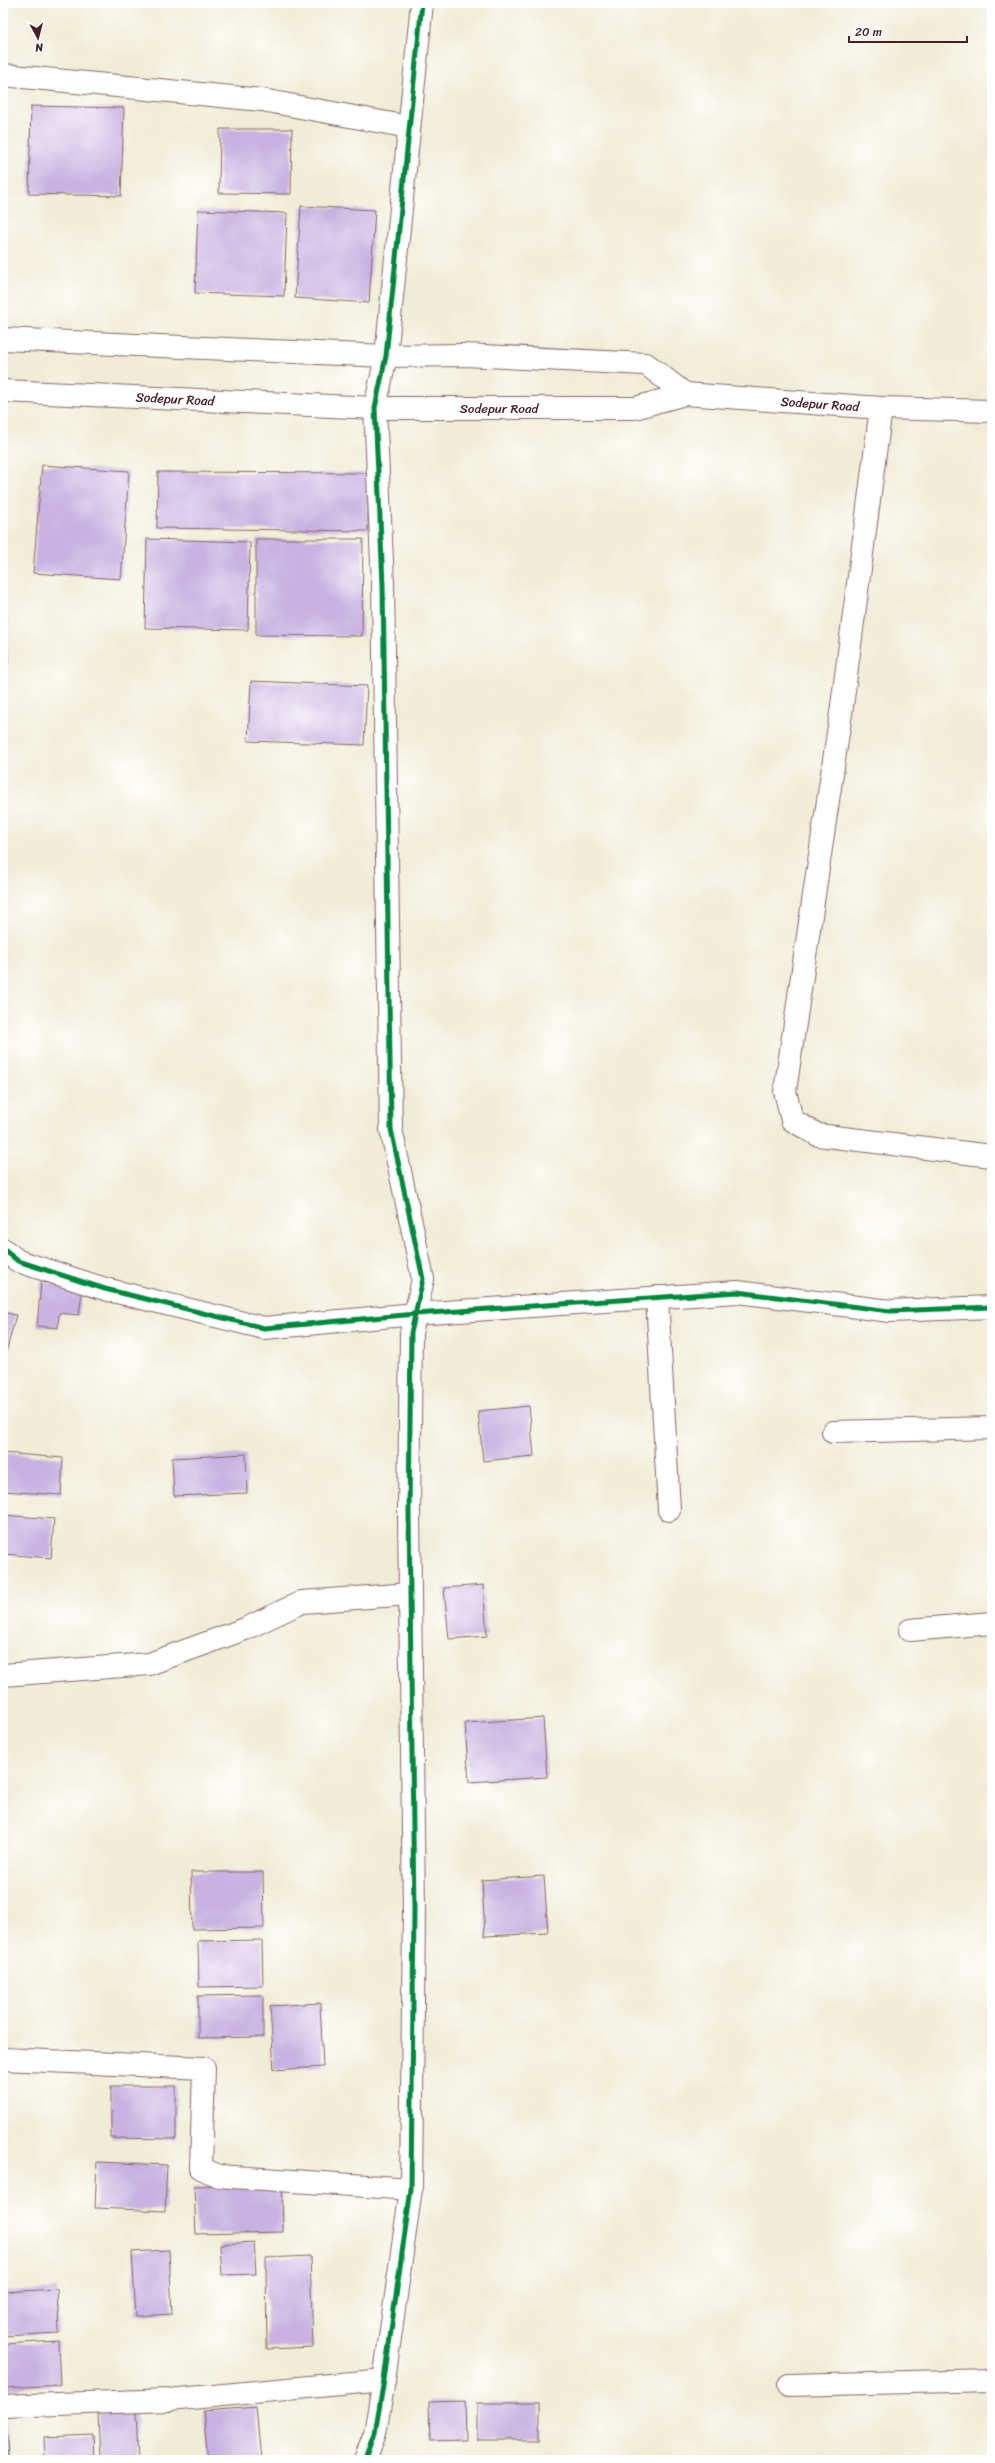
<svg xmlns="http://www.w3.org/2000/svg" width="995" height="2463" font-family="Sriracha,sans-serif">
<rect width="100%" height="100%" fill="#fff"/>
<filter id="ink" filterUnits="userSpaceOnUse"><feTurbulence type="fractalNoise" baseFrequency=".025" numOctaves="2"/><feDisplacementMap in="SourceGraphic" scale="8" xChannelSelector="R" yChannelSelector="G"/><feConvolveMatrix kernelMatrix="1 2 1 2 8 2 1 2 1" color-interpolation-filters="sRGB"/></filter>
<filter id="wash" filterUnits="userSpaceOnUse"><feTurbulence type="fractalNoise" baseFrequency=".012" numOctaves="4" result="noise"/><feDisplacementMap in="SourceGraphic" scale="16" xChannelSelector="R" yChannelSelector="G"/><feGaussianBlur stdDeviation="0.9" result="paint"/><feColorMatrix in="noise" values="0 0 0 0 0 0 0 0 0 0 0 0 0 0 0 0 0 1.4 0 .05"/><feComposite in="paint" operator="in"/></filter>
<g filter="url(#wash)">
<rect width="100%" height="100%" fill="#f0ecd5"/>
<g id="blocks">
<g fill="#c8b2e1">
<path d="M31 106 124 108 121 196 29 194Z"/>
<path d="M220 129H292L291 194 219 193Z"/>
<path d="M301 206 375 210 369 303 295 298Z"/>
<path d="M198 210 287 213 284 296 195 293Z"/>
<path d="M42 465 129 471 121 579 33 573Z"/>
<path d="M158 472 368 473V531L157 528Z"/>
<path d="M147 539 250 542 248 630 145 628Z"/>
<path d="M256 539H363L362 636 256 635Z"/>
<path d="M3 608H5L8 663H3Z"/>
<path d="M251 681 367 686 364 745 248 741Z"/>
<path d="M41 1282 83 1286 79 1315 59 1313 58 1328 37 1326Z"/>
<path d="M3 1312 16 1315 3 1364Z"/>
<path d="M529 1406 534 1456 483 1461 478 1411Z"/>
<path d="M3 1453 63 1458 61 1495 3 1491Z"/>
<path d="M246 1454 247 1493 174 1496 172 1458Z"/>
<path d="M3 1515 54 1519 51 1558 3 1554Z"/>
<path d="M483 1585 487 1636 449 1639 444 1588Z"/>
<path d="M543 1718 547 1777 469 1782 465 1723Z"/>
<path d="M191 1872H263L264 1928 192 1929Z"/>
<path d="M544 1876 548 1933 485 1936 482 1880Z"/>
<path d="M262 1940 263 1986 199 1987 198 1941Z"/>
<path d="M263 1995V2037L198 2038V1996Z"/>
<path d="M320 2003 323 2067 274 2070 270 2006Z"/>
<path d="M111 2086H176V2139L111 2138Z"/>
<path d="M97 2162 167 2165 165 2211 95 2208Z"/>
<path d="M282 2184 283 2232 196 2234 194 2186Z"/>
<path d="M254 2242 256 2274 222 2275 220 2244Z"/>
<path d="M169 2250 172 2314 136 2316 132 2252Z"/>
<path d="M310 2256 313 2347 267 2349 266 2258Z"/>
<path d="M57 2289 59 2333 4 2336 3 2292Z"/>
<path d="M58 2341 60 2385 5 2388 3 2344Z"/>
<path d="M465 2401 466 2440 430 2441 429 2402Z"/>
<rect x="477" y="2403" width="63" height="37"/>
<path d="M256 2407 261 2460H208L203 2411Z"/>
<path d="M136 2412 138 2460H100L98 2414Z"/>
<path d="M3 2418H6L8 2460H3Z"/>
<path d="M93 2435 94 2460H45L44 2437Z"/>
</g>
</g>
</g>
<g filter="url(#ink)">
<use href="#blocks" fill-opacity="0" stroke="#846766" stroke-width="1"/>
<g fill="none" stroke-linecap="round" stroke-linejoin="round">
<g stroke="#846766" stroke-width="24">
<g id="minor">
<path d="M3 75 262 100 409 127"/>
<path d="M881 408 842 706 785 1091 792 1120 818 1135 992 1156"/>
<path d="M3 1249 18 1261 105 1289 264 1328 415 1314 737 1292 890 1311 992 1307"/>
<path d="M657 1297 669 1510"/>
<path d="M833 1432 992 1428"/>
<path d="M910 1630 992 1623"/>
<path d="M3 1675 149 1664 245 1629 302 1602 410 1594"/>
<path d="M3 2059 204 2068 201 2168 218 2176 411 2189"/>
<path d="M789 2385 992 2380"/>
<path d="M3 2406 169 2400 384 2380"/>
<path d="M365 2460 375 2433 384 2380 411 2189 414 1910 409 1513 411 1333 423 1279 391 1129 383 584 375 408 386 356 422 3"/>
</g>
</g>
<g stroke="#846766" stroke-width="24">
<g id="major">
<path d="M3 339 386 356 465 355 646 364 685 394"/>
<path d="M3 391 375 408H635L685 394 881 408 992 411"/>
</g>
</g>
<use href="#minor" stroke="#fff" stroke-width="22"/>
<use href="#major" stroke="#fff" stroke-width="22"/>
<g stroke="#fff" stroke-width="8">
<g id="cycleway">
<path d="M3 1249 18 1261 105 1289 264 1328 415 1314 737 1292 890 1311 992 1307"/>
<path d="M365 2460 375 2433 384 2380 411 2189 414 1910 409 1513 411 1333 423 1279 391 1129 383 584 375 408 386 356 422 3"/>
</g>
</g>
<use href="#cycleway" stroke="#00873e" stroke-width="5"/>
</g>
</g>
<g text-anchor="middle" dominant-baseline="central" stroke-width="3.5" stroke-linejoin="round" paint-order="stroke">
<g font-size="13" fill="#4a1f2b" stroke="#fff">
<text transform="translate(175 399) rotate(3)">Sodepur Road</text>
<text transform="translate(820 404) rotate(4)">Sodepur Road</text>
<text x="499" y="408">Sodepur Road</text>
</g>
</g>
<rect width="995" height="2463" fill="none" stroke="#fff" stroke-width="16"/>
<g transform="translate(38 38) rotate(173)" stroke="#ffffff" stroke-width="3" paint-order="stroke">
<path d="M0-3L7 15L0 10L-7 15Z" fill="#4a1f2b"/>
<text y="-6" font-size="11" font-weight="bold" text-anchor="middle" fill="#4a1f2b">N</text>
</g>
<path d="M849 36v6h118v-6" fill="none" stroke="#4a1f2b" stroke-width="2"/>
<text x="855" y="36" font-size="12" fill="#4a1f2b" stroke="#ffffff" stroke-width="3" paint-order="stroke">20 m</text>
</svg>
